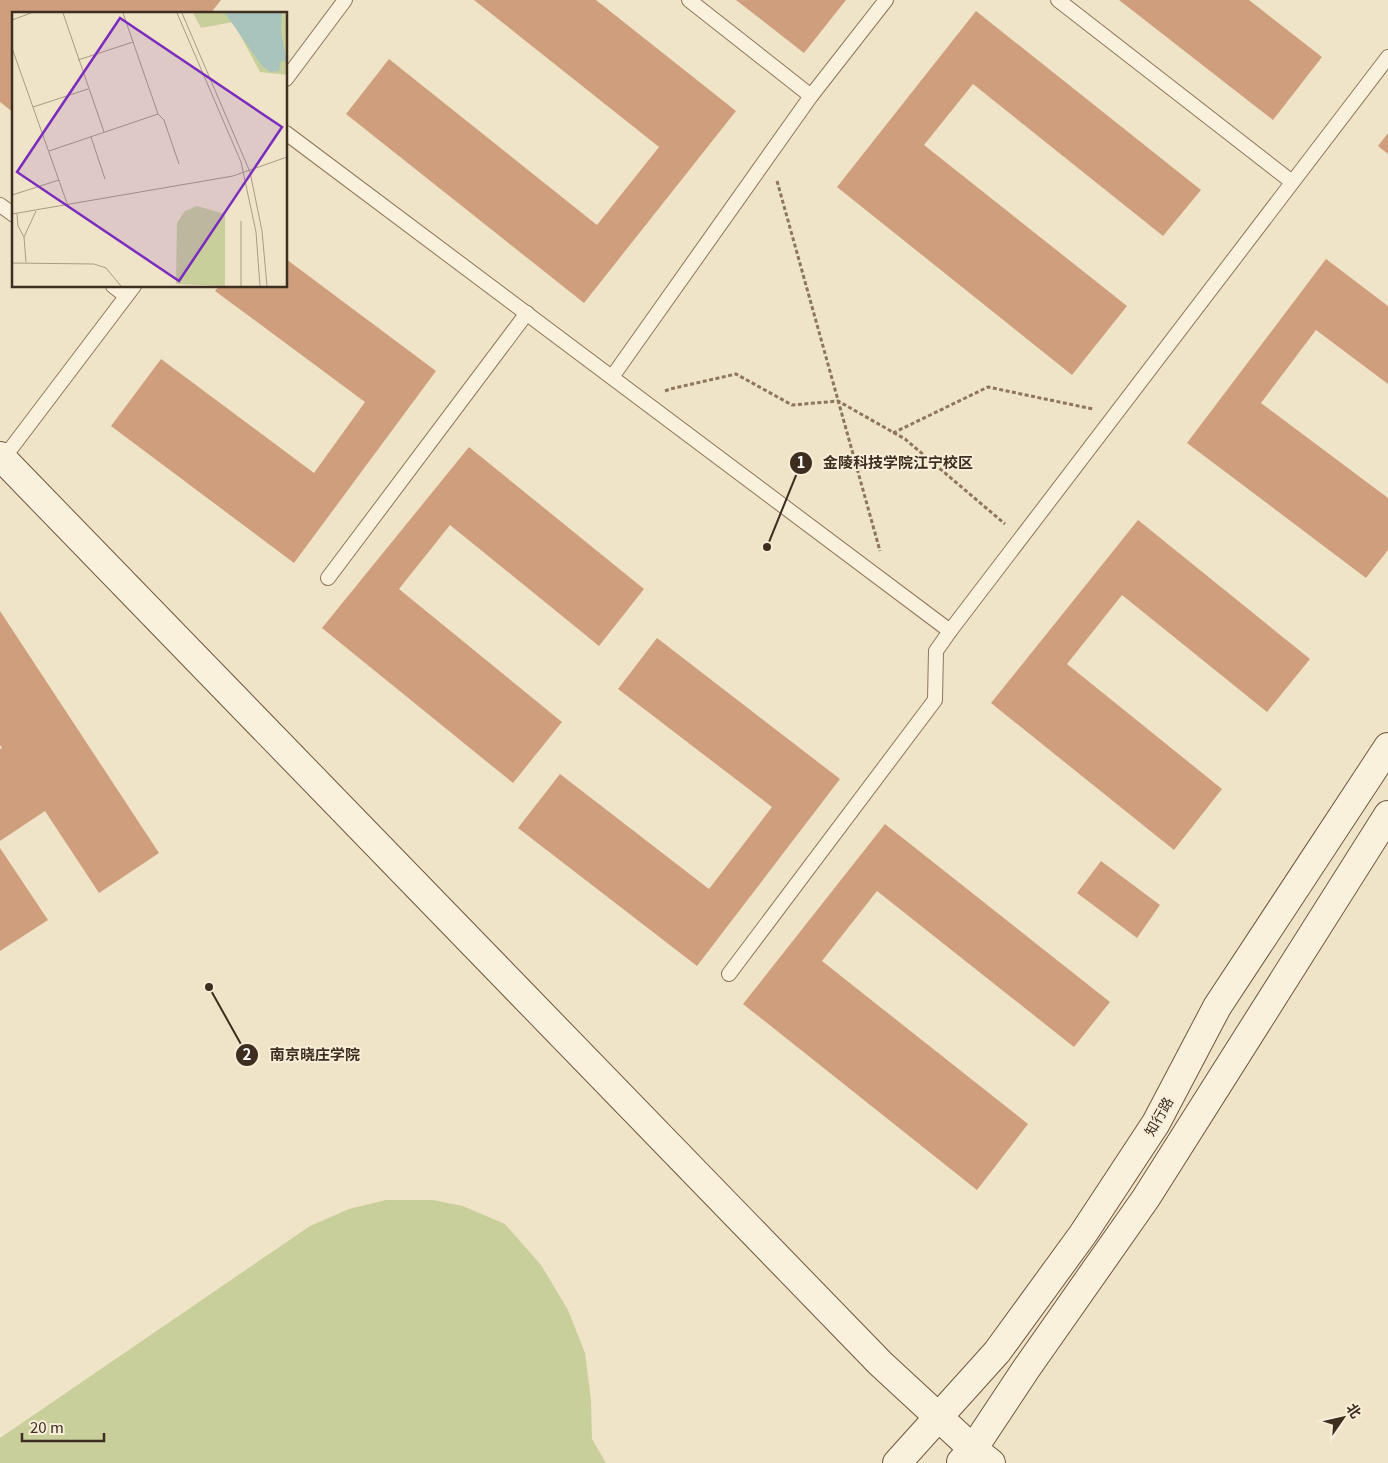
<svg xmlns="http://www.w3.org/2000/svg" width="1388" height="1463" font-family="Georgia,'Noto Sans SC',serif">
<rect width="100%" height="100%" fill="#f0e4c8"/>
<path fill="#c9cf9b" d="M386 1200H433L463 1206 505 1224 541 1265 568 1310 585 1353 591 1400 592 1439 606 1463H0V1438L310 1226 349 1209Z"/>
<g fill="#cf9f7d">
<path d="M0 0H221L210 14H14V113L0 102Z"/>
<path d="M474 0H596L736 111 584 303 346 114 389 59 597 225 659 147Z"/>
<path d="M736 0H846L804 53Z"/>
<path d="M1119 0H1249L1322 57 1273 120Z"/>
<path d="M976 11 1201 190 1163 236 973 84 924 145 1127 306 1072 375 837 187Z"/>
<path d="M1388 133V154L1378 146Z"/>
<path d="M286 259 436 371 294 563 111 426 161 359 314 473 365 402 215 291 219 286H286Z"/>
<path d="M1326 259 1388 306V384L1316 330 1261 403 1388 498V550L1366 578 1187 443Z"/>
<path d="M469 447 644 589 599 646 450 525 399 589 562 722 513 783 322 628Z"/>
<path d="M1138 520 1310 659 1267 712 1122 595 1067 664 1222 789 1174 850 991 703Z"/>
<path d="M0 611 159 853 99 893 45 811 0 841V749L2 748 0 745Z"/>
<path d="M657 638 840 779 697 966 518 828 560 774 709 889 772 807 618 689Z"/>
<path d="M885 824 1110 1002 1074 1047 877 891 822 961 1028 1124 977 1190 743 1004Z"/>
<path d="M0 848 48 920 0 951Z"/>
<path d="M1101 861 1160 905 1137 938 1077 893Z"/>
</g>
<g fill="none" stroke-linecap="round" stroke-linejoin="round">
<g stroke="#8d765c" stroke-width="16">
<g id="lane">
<path d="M689 0 811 96"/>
<path d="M1058 0 1292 182"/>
<path d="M286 79 345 0"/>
<path d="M286 133 950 631 1388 57"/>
<path d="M0 205 14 215"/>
<path d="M113 286 126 296"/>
<path d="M612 377 811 96 886 0"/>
<path d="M3 459 134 286"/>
<path d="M328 578 527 313"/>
<path d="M729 974 935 700 936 651 950 631"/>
</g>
</g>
<g stroke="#6f573f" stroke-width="30">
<g id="secondary">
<path d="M0 456 880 1363 973 1449 991 1463"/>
<path d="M961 1462 973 1449 1026 1369 1146 1198 1388 815"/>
<path d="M897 1463 997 1352 1083 1234 1156 1123 1217 1007 1388 747"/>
</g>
</g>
<g stroke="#8d765c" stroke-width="3" stroke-dasharray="4 2.5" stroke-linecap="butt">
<path d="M777 181 880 551"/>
<path d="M665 391 670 389 736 374 792 405 838 401 905 439 1005 524"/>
<path d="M893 433 988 387 1093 409"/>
</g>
<use href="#lane" stroke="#faf1dc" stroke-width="14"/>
<use href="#secondary" stroke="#faf1dc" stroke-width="28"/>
</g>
<g text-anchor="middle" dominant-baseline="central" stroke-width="4" stroke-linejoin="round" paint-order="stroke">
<g font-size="14" fill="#3d2e20" stroke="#f7eed8">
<text transform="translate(1158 1116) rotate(-60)">知行路</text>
</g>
</g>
<g transform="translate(12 12)">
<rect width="275" height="275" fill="#f0e4c8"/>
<path d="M181 1H275V63L248 60 221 10 189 16Z" fill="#c9cf9b"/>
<path d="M185 194 213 202V274L164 272 165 211 173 199Z" fill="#c9cf9b"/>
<path d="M213 1H270L269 20 275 50 269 49 267 59 259 60 250 54Z" fill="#a9c4bc"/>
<path fill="none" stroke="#a89b85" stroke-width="1" d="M51 1 92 120M165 1 229 150 244 220 248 274M170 1 238 160 250 219 255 274M0 8 19 1M0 36 56 194M66 48 121 30M21 95 76 77M146 102 152 108 167 152M79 125 93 167M37 139 146 102 111 1M0 183 47 168M0 202 221 164 275 145M5 202 6 214 12 225M229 209V274M14 250 12 225 24 199M0 251 82 252 94 256 109 274"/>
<path fill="#7b2cbf" fill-opacity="0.15" stroke="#7b2cbf" stroke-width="2.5" d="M108 6 270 115 167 269 5 160Z"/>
<rect width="275" height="275" fill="none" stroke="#3d2e20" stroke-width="2.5"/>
</g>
<path fill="none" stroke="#3d2e20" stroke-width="2" d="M767 547L801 463M209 987L247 1055"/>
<g fill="#3d2e20" stroke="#f7eed8" stroke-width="2">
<circle cx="767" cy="547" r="5"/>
<circle cx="209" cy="987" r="5"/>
<circle cx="801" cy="463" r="12"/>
<circle cx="247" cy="1055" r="12"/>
</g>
<g font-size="15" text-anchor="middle" font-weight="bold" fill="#fff">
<text x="801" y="468">1</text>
<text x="247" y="1060">2</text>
</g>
<g font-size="15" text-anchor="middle" font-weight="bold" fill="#3d2e20" stroke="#f7eed8" stroke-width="4" stroke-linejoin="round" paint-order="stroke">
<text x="898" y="468">金陵科技学院江宁校区</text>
<text x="315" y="1060">南京晓庄学院</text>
</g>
<g transform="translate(1343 1418) rotate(56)" stroke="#f7eed8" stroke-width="4" paint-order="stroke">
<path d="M0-4L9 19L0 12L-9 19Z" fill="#3d2e20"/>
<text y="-8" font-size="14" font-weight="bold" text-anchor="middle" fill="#3d2e20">北</text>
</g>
<path d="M22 1433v8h82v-8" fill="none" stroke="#3d2e20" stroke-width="2.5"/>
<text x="30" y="1433" font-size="15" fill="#3d2e20" stroke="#f7eed8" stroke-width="4" paint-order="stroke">20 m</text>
</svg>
